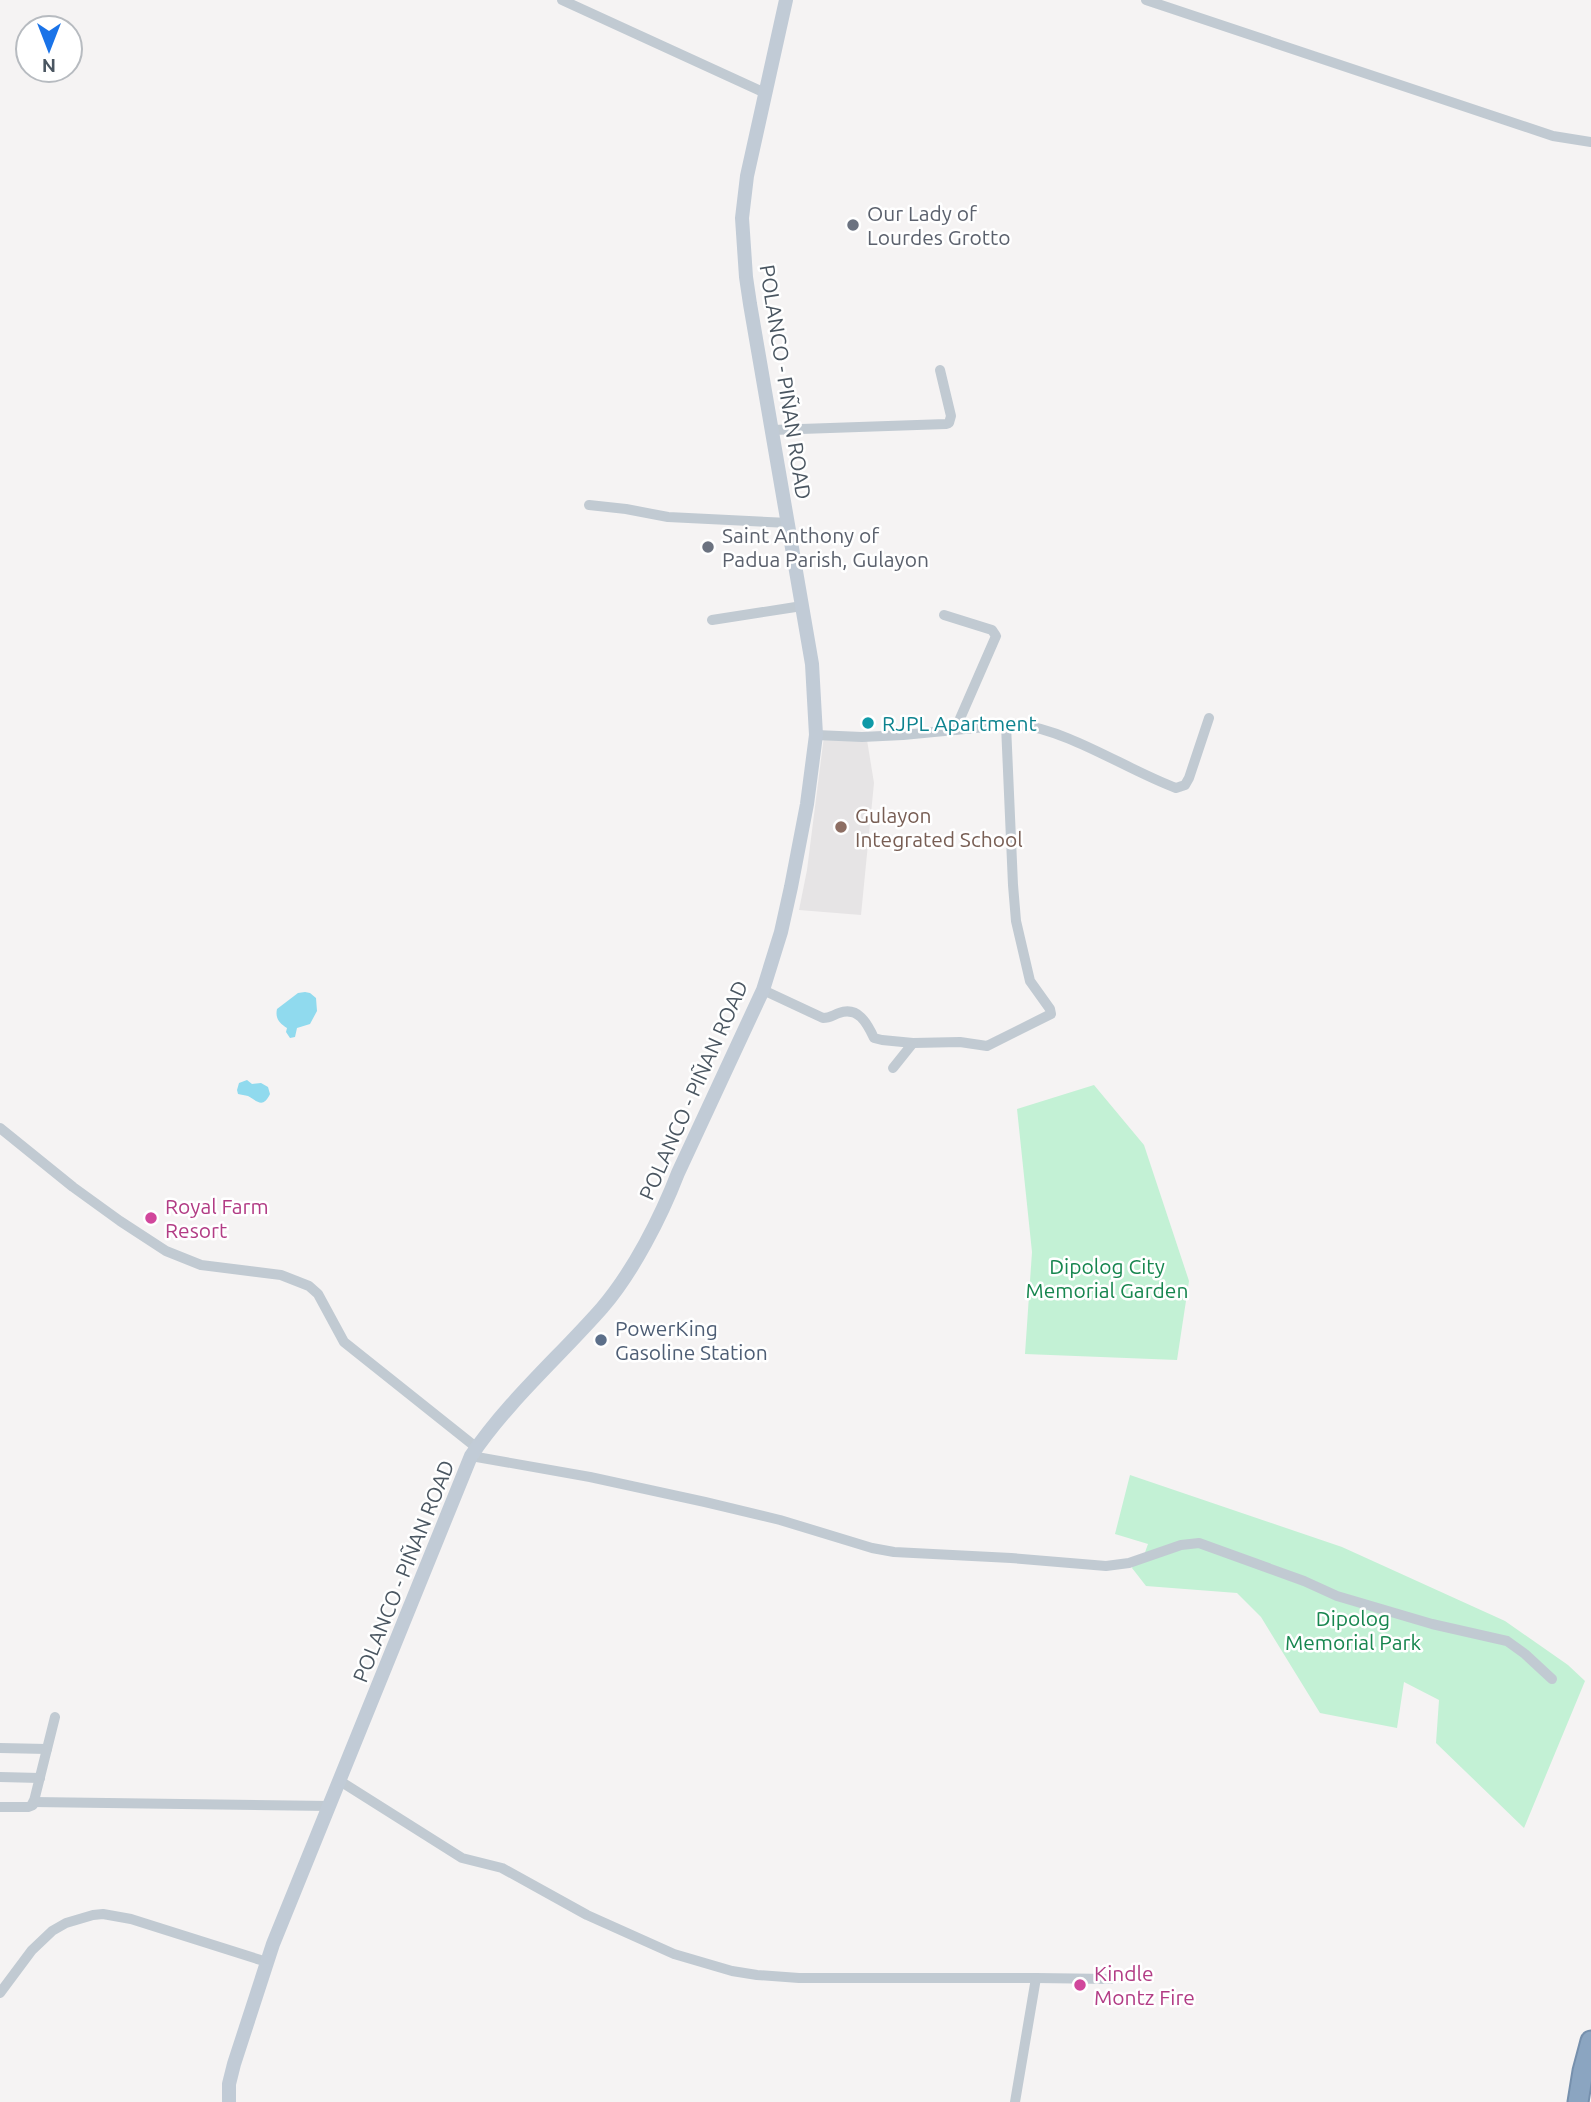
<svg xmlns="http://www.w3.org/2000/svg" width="1591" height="2102" font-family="Ubuntu,sans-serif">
<rect width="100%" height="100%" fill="#f5f3f3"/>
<path fill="#e6e4e5" d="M824 736 867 740 874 783 861 915 799 910 807 870Z"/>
<g fill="#c3f1d5">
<path d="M1094 1085 1144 1145 1189 1281 1177 1360 1025 1354 1032 1252 1017 1109Z"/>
<path d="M1130 1475 1342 1547 1505 1621 1568 1665 1585 1681 1524 1828 1436 1743 1439 1700 1404 1682 1397 1728 1320 1713 1261 1617 1237 1593 1146 1586 1132 1568 1135 1562 1143 1558 1148 1544 1115 1534Z"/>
</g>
<g fill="#90daee">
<path d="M305 992 310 993 316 998 317 1011 310 1024 297 1028 295 1037 290 1038 286 1032 287 1028C279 1023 275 1018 277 1009L298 993Z"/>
<path d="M247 1080 252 1084 261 1083 268 1087 270 1094C263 1109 257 1101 248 1096 245 1095 241 1095 238 1094L237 1090 239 1083Z"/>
</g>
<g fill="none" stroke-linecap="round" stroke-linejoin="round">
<g stroke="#7690ad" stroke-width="23">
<path id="highway" d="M1578 2102 1583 2071 1591 2041"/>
</g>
<g stroke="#c1cad2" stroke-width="10">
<path d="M562 0 765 93"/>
<path d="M1146 0 1553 136 1591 142"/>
<path d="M772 430 946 424 949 423 951 416 940 370"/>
<path d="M589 505 626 509 668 517 789 523"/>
<path d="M944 615 992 630 996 636 955 730"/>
<path d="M712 620 802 606"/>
<path d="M816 735 862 737 903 735 1017 724C1071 731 1125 769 1176 788L1185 785 1189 778 1209 718"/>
<path d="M763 990 823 1018C830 1018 833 1015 839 1013 858 1006 867 1023 874 1038L882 1040 913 1043 960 1042 987 1046 1051 1014 1050 1009 1030 981 1016 921 1013 885 1006 725"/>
<path d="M893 1068 913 1043"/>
<path d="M0 1128 73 1187 120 1221 166 1251 201 1265 281 1275 309 1286 318 1294 344 1342 477 1448"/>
<path d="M471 1456 590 1477 705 1502 780 1520 872 1548 894 1552 1011 1558 1106 1566 1129 1563 1181 1545 1199 1543 1304 1581 1337 1596 1432 1624 1507 1641 1525 1654 1552 1679"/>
<path d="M0 1748 47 1749"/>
<path d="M0 1777 40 1778"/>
<path d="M340 1781 462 1858 502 1868 587 1915 674 1954 732 1971 757 1975 799 1978H1036L1015 2102"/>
<path d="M33 1802 330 1806"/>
<path d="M0 1807H28L33 1805 55 1717"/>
<path d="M1036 1978 1111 1979"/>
<path d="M0 1993 32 1950 52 1931 66 1923 93 1915 103 1914 131 1919 267 1962"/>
</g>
<path stroke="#c1cbd6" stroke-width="14" d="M229 2102V2084L234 2064 273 1944 471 1456C508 1401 559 1357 602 1308 633 1272 661 1217 678 1173L763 990 781 932 791 887 807 804 816 735 812 664 750 304 746 277 742 218 747 176 786 0"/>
<use href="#highway" stroke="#8ba5c1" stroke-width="19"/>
</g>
<g fill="#6b7280" stroke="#fff" stroke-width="2.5">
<circle cx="853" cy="225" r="7"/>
<circle cx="708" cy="547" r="7"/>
</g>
<circle fill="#0f9aa8" stroke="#fff" stroke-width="2.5" cx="868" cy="723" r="7"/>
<circle fill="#8d6e63" stroke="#fff" stroke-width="2.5" cx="841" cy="827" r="7"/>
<g fill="#d1479c" stroke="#fff" stroke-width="2.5">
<circle cx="151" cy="1218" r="7"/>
<circle cx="1080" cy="1985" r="7"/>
</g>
<circle fill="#5c6f8a" stroke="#fff" stroke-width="2.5" cx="601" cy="1340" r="7"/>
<g text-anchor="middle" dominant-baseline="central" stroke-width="5" stroke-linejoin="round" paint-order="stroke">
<g font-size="21" fill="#5b616d" stroke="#fff" text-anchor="start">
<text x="867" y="213">Our Lady of<tspan x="867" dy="24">Lourdes Grotto</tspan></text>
<text x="722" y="535">Saint Anthony of<tspan x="722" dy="24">Padua Parish, Gulayon</tspan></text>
</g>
<g font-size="21" fill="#4a5661" stroke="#fff">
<text transform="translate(786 382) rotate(81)">POLANCO - PIÑAN ROAD</text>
<text transform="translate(693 1090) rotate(-66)">POLANCO - PIÑAN ROAD</text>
<text transform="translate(403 1571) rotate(-68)">POLANCO - PIÑAN ROAD</text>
</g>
<g font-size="21" fill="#0d838f" stroke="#fff" text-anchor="start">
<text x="882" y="723">RJPL Apartment</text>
</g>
<g font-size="21" fill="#785e54" stroke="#fff" text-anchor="start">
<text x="855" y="815">Gulayon<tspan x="855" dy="24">Integrated School</tspan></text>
</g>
<g font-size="21" fill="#b23c85" stroke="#fff" text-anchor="start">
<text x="165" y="1206">Royal Farm<tspan x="165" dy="24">Resort</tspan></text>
<text x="1094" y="1973">Kindle<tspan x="1094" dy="24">Montz Fire</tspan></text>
</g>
<g font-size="21" fill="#17864f" stroke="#fff">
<text x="1107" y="1266">Dipolog City<tspan x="1107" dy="24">Memorial Garden</tspan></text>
<text x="1353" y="1618">Dipolog<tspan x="1353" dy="24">Memorial Park</tspan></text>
</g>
<g font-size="21" fill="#4e5e75" stroke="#fff" text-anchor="start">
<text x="615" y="1328">PowerKing<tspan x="615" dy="24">Gasoline Station</tspan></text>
</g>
</g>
<g transform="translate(49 49) rotate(180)"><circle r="33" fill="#ffffff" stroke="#b7bbc0" stroke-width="2"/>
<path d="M0-5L12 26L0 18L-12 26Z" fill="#1a73e8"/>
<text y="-10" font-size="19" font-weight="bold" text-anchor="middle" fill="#4a5661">N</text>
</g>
</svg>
